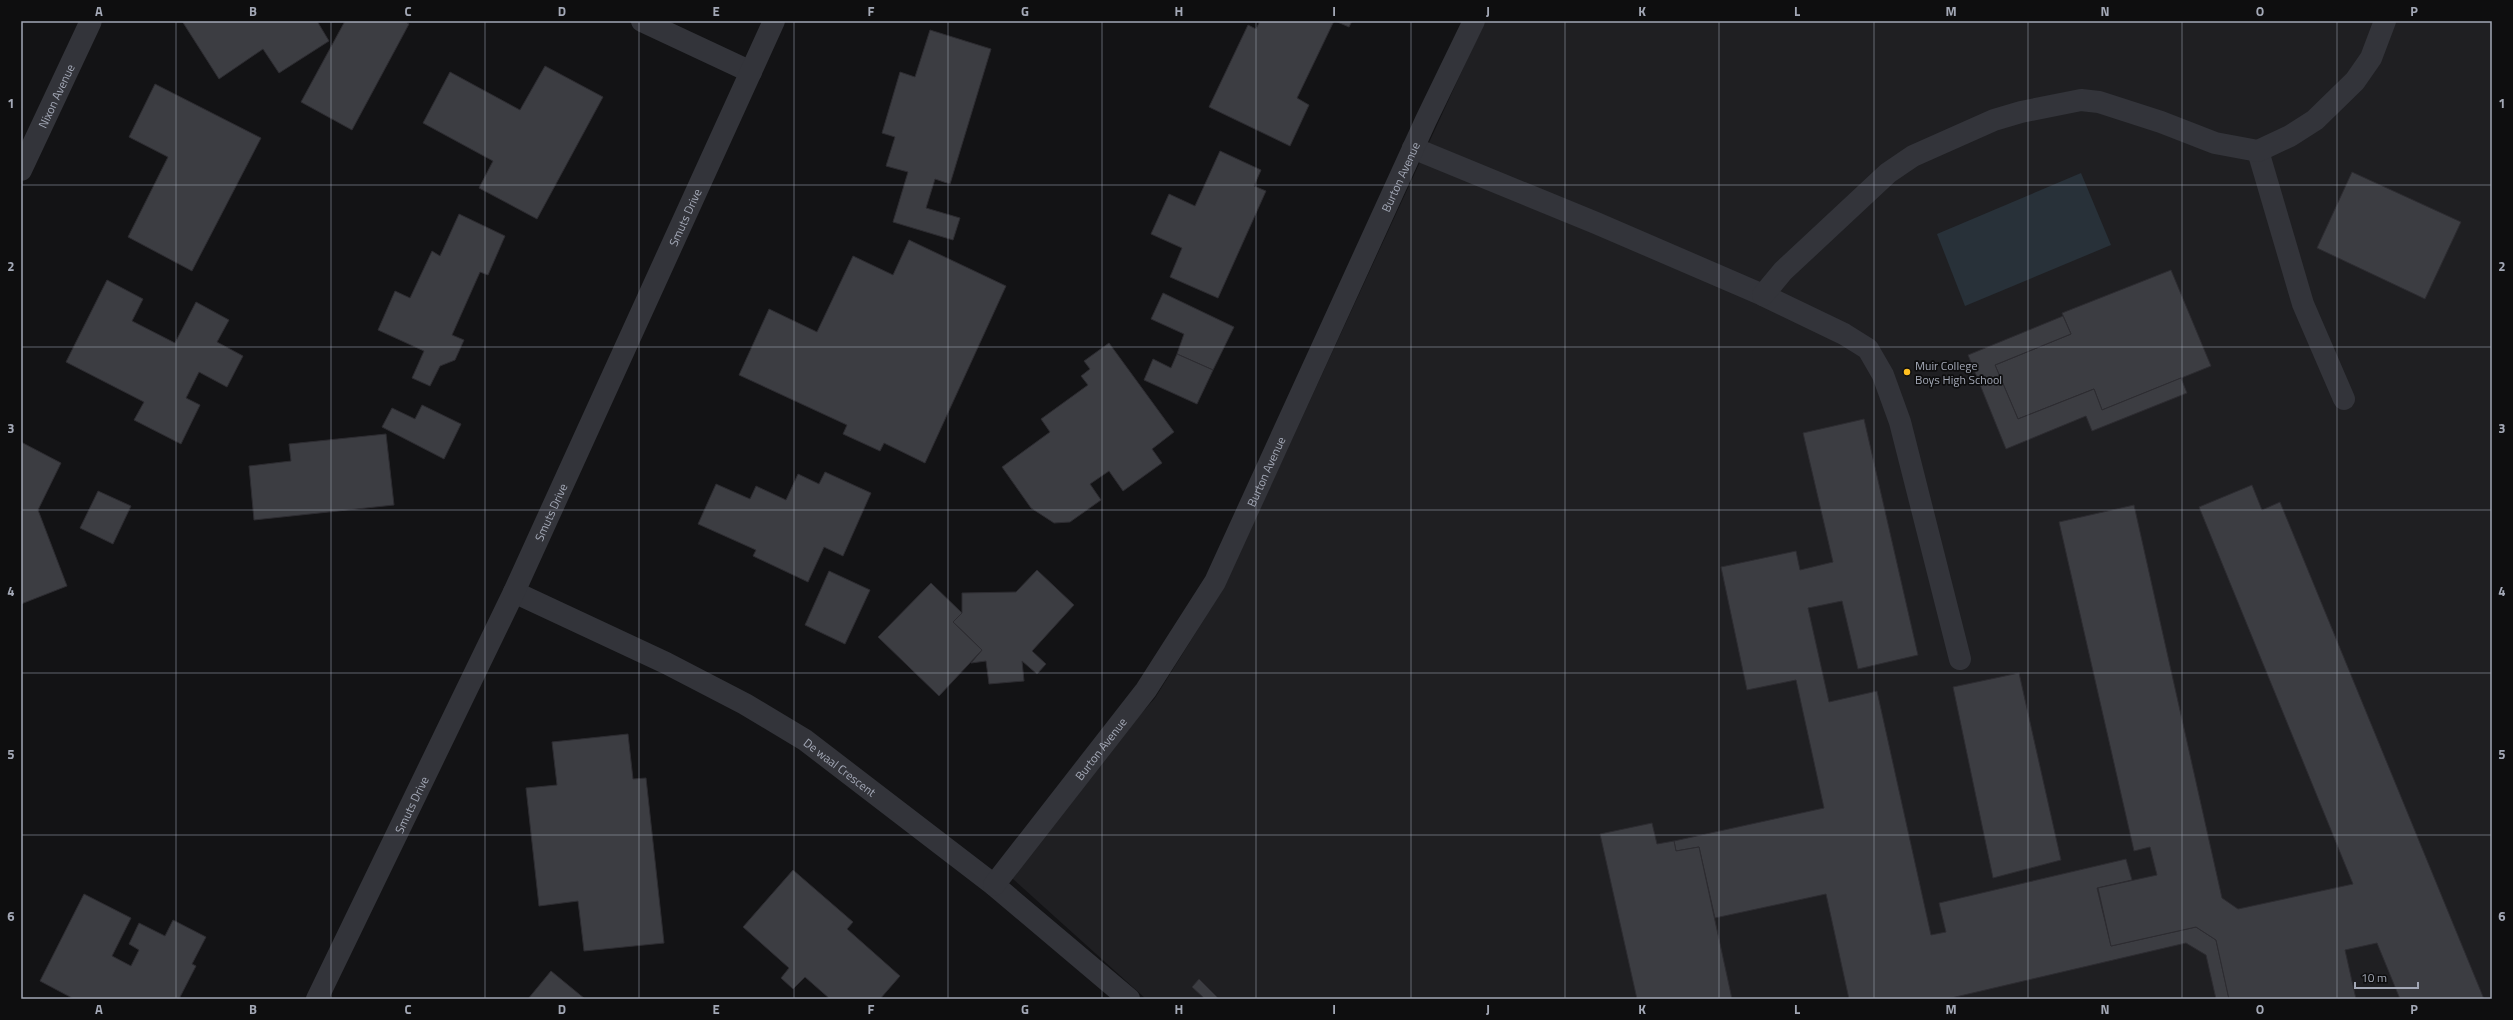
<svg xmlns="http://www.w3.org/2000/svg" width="2513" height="1020" font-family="'Titillium Web',sans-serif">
<rect width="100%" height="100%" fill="#131315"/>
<path fill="#1f1f22" d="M1485 21H2492V999H1146L1003 870 1155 698 1223 589Z"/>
<path fill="#283139" d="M2081 173 2111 245 1965 306 1937 234Z"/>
<g fill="#3c3d42" stroke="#2d2c31">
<path d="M182 21H317L329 41 279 73 263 49 219 79Z"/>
<path d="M345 21H404L409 24 352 130 301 102Z"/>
<path d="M1260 21H1334L1297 98 1309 105 1290 146 1209 107 1248 25 1256 29Z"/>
<path d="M1335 21H1352L1349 27Z"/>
<path d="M930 30 991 49 950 184 935 179 926 208 960 218 953 240 893 222 908 172 886 166 895 137 882 133 900 72 915 77Z"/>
<path d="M545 66 603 97 537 219 479 188 493 161 423 123 450 72 520 110Z"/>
<path d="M155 84 261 138 192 271 128 237 168 157 129 137Z"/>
<path d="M1220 151 1261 170 1254 186 1266 191 1218 298 1170 277 1182 248 1151 234 1169 194 1195 206Z"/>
<path d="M2352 172 2461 222 2425 299 2317 248Z"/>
<path d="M459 214 505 236 488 275 480 272 452 335 464 340 455 360 440 366 430 386 412 378 424 351 378 330 395 291 410 298 432 251 440 256Z"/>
<path d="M909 240 1006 286 925 463 884 443 880 451 843 434 847 425 739 375 769 309 817 332 853 256 893 275Z"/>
<path d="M2171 270 2211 366 2102 410 2094 389 2018 419 1995 365 2071 334 2062 313Z"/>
<path d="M107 280 143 299 132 321 175 343 196 302 229 320 217 342 243 356 227 387 199 372 186 398 200 405 181 444 134 420 144 402 66 362Z"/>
<path d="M1163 293 1234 327 1213 370 1177 354 1184 334 1151 319Z"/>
<path d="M2063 316 2071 334 1995 365 2018 419 2094 389 2102 410 2181 378 2187 393 2092 431 2086 416 2006 449 1968 355Z"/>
<path d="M1109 343 1174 432 1152 449 1162 463 1123 491 1109 471 1090 484 1101 500 1070 522 1054 523 1031 508 1002 467 1050 432 1041 419 1088 385 1081 376 1090 369 1084 361Z"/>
<path d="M1177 354 1213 370 1197 404 1144 380 1153 359 1171 368Z"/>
<path d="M422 405 461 424 444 459 382 427 392 408 415 419Z"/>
<path d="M1864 419 1918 655 1858 669 1842 601 1808 608 1829 702 1877 691 1931 935 1946 932 1939 903 2126 859 2132 880 2097 888 2111 946 2196 927 2216 940 2229 999H2216L2206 955 2186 943 1947 999H1849L1826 894 1715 918 1699 847 1676 851 1674 841 1824 808 1796 680 1747 690 1721 567 1796 551 1800 570 1833 562 1803 433Z"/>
<path d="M386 434 394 505 254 520 249 466 291 461 289 444Z"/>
<path d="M21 442 61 463 38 510 67 586 21 604Z"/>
<path d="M825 472 871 493 843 556 824 547 808 582 753 556 756 550 698 524 716 484 750 499 756 486 786 500 798 474 819 484Z"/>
<path d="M2252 485 2262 510 2280 502 2484 999H2400L2377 943 2345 950 2356 999H2229L2216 940 2196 927 2111 946 2098 888 2157 875 2150 847 2134 851 2059 522 2134 505 2222 898 2238 909 2353 884 2199 507Z"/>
<path d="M98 491 131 506 113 544 80 528Z"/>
<path d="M1037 570 1074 605 1032 651 1046 664 1037 674 1022 661 1024 681 989 684 986 661 971 663 982 650 953 622 962 613V593L1016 592Z"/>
<path d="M829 571 870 590 845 644 805 625Z"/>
<path d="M931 583 962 613 953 622 982 650 939 696 878 637Z"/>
<path d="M2019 673 2061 860 1993 878 1953 687Z"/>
<path d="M628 734 633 779 646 778 664 943 584 951 578 901 539 906 526 788 557 785 552 742Z"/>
<path d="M1652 823 1657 844 1674 841 1676 851 1699 847 1732 999H1637L1600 834Z"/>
<path d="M793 870 853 922 847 929 900 976 880 999H830L805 977 793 989 781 978 789 968 743 927Z"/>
<path d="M84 894 131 918 112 956 131 966 139 950 129 944 139 923 165 936 173 920 206 937 192 964 196 966 179 999H74L40 981Z"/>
<path d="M551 971 585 999H528Z"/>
<path d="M1199 979 1219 999H1205L1192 987Z"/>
</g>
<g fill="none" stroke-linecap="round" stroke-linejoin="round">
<g stroke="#33343a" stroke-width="22">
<path d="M1413 148 1596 223 1763 295 1844 334 1868 349 1883 375 1900 422 1960 659"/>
<path d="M2258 151 2303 304 2344 399"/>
<path d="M1763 295 1783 271 1888 173 1913 156 1994 120 2021 112 2081 100 2099 102 2161 122 2215 143 2258 151 2290 136 2315 120 2355 81 2371 58 2385 21"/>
</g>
<g stroke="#33343a" stroke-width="22">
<path d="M642 21 751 72"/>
<path id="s1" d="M21 170 91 21"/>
<path id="s2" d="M514 592 666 663 745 704 805 740 994 885 1129 999"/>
<path id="s3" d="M994 885 1146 690 1215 582 1426 120 1474 21"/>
<path id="s4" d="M317 999 514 592 774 21"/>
</g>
</g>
<path fill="none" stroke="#a3a8b6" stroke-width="1" stroke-opacity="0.55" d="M176 21V999M331 21V999M485 21V999M639 21V999M794 21V999M948 21V999M1102 21V999M1256 21V999M1411 21V999M1565 21V999M1719 21V999M1874 21V999M2028 21V999M2182 21V999M2337 21V999M21 185H2492M21 347H2492M21 510H2492M21 673H2492M21 835H2492"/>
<circle fill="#ffbf20" stroke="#0e0e0f" stroke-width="1.5" cx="1907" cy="372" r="4"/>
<g text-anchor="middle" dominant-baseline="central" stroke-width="3.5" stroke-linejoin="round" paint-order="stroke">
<g font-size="12" fill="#a3a8b6" stroke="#0e0e0f">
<text stroke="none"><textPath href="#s1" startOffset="82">Nixon Avenue</textPath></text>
<text stroke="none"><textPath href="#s3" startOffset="821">Burton Avenue</textPath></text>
<text stroke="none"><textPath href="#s4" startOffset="864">Smuts Drive</textPath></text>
<text stroke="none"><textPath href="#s3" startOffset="497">Burton Avenue</textPath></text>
<text stroke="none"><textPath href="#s4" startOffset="540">Smuts Drive</textPath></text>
<text stroke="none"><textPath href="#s3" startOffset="173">Burton Avenue</textPath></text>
<text stroke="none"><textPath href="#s2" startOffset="371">De waal Crescent</textPath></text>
<text stroke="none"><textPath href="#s4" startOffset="216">Smuts Drive</textPath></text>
</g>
<g font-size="12" fill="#a3a8b6" stroke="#0e0e0f" text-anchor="start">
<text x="1915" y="365">Muir College<tspan x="1915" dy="14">Boys High School</tspan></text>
</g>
</g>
<rect width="2513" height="1020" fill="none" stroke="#0e0e0f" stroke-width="44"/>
<path d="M2355 982v6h63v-6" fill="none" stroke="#a3a8b6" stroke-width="2"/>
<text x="2361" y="982" font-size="12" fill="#a3a8b6" stroke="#0e0e0f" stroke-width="3" paint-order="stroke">10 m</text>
<rect x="22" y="22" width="2469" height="976" fill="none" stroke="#a3a8b6" stroke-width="1.5"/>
<g font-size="13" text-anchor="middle" font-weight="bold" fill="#a3a8b6">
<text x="99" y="16">A</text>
<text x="253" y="16">B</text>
<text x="408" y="16">C</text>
<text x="562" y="16">D</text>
<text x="716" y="16">E</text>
<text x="871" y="16">F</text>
<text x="1025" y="16">G</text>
<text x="1179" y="16">H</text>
<text x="1334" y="16">I</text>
<text x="1488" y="16">J</text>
<text x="1642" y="16">K</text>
<text x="1797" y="16">L</text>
<text x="1951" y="16">M</text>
<text x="2105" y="16">N</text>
<text x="2260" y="16">O</text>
<text x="2414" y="16">P</text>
<text x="11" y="108">1</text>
<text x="2502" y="108">1</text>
<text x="11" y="271">2</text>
<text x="2502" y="271">2</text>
<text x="11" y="433">3</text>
<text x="2502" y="433">3</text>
<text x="11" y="596">4</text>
<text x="2502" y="596">4</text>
<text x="11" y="759">5</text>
<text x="2502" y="759">5</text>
<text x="11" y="921">6</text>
<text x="2502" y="921">6</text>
<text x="99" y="1014">A</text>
<text x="253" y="1014">B</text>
<text x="408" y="1014">C</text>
<text x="562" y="1014">D</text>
<text x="716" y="1014">E</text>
<text x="871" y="1014">F</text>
<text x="1025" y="1014">G</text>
<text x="1179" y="1014">H</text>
<text x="1334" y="1014">I</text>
<text x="1488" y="1014">J</text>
<text x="1642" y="1014">K</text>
<text x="1797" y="1014">L</text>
<text x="1951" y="1014">M</text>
<text x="2105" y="1014">N</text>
<text x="2260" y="1014">O</text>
<text x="2414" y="1014">P</text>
</g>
</svg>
